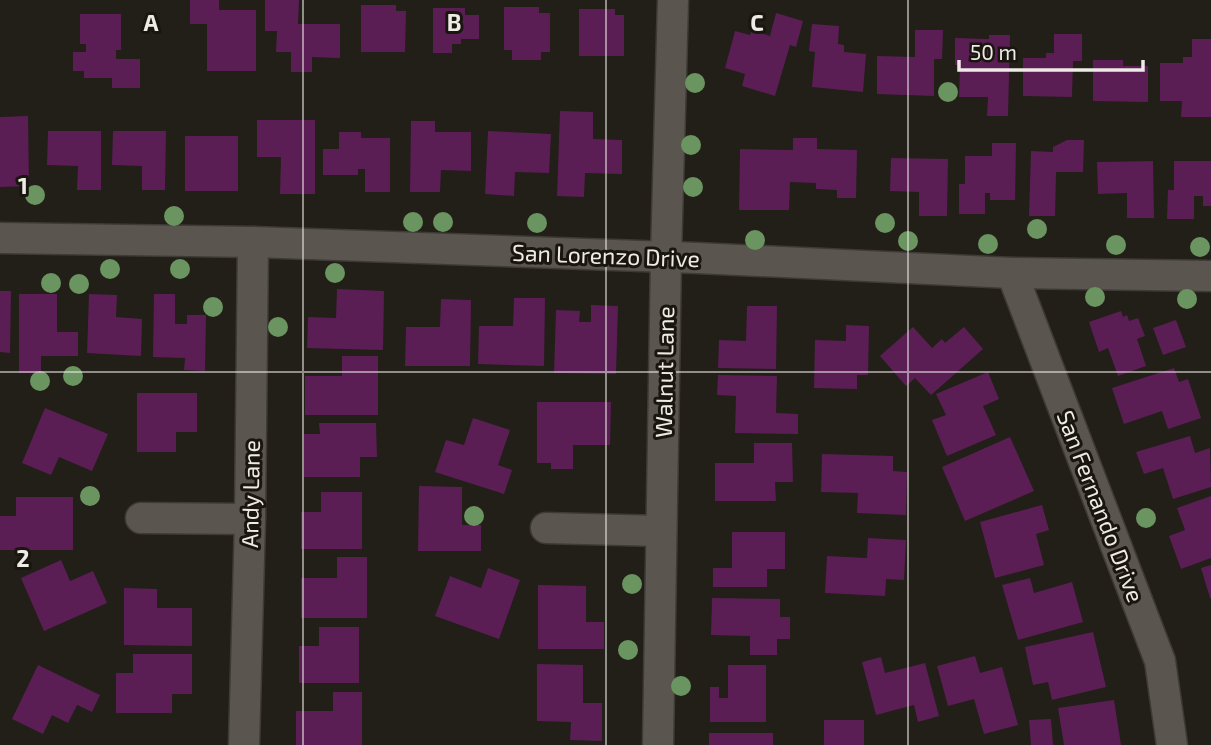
<svg xmlns="http://www.w3.org/2000/svg" width="1211" height="745" font-family="'Exo 2',sans-serif">
<rect width="100%" height="100%" fill="#221e18"/>
<g fill="#5a1e55">
<path d="M190 0H219V10H256V71H207V24H190Z"/>
<path d="M265 0H299L298 24H340V58L312 57V72H291V52H276L277 31H265Z"/>
<path d="M361 5H396V11H406L405 52H361Z"/>
<path d="M504 7H539V13H550V52H541V60H512V50H504Z"/>
<path d="M433 8H465V15H479V39H461V44H452V53H433Z"/>
<path d="M579 9H615V15H624V56H579Z"/>
<path d="M776 13 803 21 796 47 790 45 775 96 742 86 745 74 725 68 735 31 750 35 752 30 770 36Z"/>
<path d="M80 14H121V50H116V59H140V88H112V78H84V71H73V52H86V44H80Z"/>
<path d="M812 24 839 26 838 44 844 45V52L866 54 863 92 812 87 815 52 809 51Z"/>
<path d="M915 30H943L942 59H934V96L877 94V56L915 57Z"/>
<path d="M1054 34H1082V61H1073L1072 97 1023 96V58H1046V53H1054Z"/>
<path d="M989 35H1010L1008 116H987L988 97H959L960 65H955V38L989 39Z"/>
<path d="M1192 39H1211V117H1181L1182 101H1160V63H1183V57H1192Z"/>
<path d="M1093 60H1123V66H1148V102L1093 101Z"/>
<path d="M560 111 593 112V139L622 140V174L585 173 584 197 557 196Z"/>
<path d="M28 116 29 186 0 187V117Z"/>
<path d="M257 120H315V194H280L281 157H257Z"/>
<path d="M411 121H435V132H471V171L441 170 440 192H410Z"/>
<path d="M48 131H101V190H77L78 166 47 165Z"/>
<path d="M113 131H166L165 190H142V166L112 165Z"/>
<path d="M488 131 551 134 549 173 515 172 514 196 485 194Z"/>
<path d="M339 132H361V138H390V192H365V169H358V175H323V149H339Z"/>
<rect x="185" y="136" width="53" height="55"/>
<path d="M793 138H817V149L857 150 856 198H837V190L816 189V183L790 182 789 210H739L740 149 793 150Z"/>
<path d="M1067 140H1084L1083 172H1056L1055 216H1029L1031 151 1053 152V147Z"/>
<path d="M992 143H1016L1015 200H990V193H985V214H959V184H965V156H992Z"/>
<path d="M891 158 948 159 947 216H919V192L890 191Z"/>
<path d="M1153 161 1154 218H1127V193L1098 194 1097 162Z"/>
<path d="M1174 161H1211V206H1203V196H1194V219H1167L1168 190H1174Z"/>
<path d="M337 289 384 291 383 350 307 348 308 317 336 318Z"/>
<path d="M0 291H11L10 353 0 352Z"/>
<path d="M19 294H57V332H78V356H41V373H19Z"/>
<path d="M89 294 117 295 116 317 142 319 141 356 87 353Z"/>
<path d="M154 294H175V324H187V315H206L205 371 184 370 185 358 153 357Z"/>
<path d="M514 298H545L544 366 478 364 479 326H513Z"/>
<path d="M441 299 471 300 470 366H405L406 327H440Z"/>
<path d="M591 305 618 306 616 374 554 373 556 310 580 311 579 322H591Z"/>
<path d="M747 306H777L776 369 718 368 719 340 746 341Z"/>
<path d="M1121 311 1123 317 1127 315 1129 321 1138 318 1145 336 1137 339 1146 366 1118 376 1108 348 1099 352 1089 322Z"/>
<path d="M1176 320 1186 347 1163 355 1153 328Z"/>
<path d="M846 325 869 326 868 375H857V389L814 388 815 340 846 341Z"/>
<path d="M913 327 932 348 942 339 945 343 964 327 983 349 931 395 915 378 906 386 880 356Z"/>
<path d="M342 356H378V415H305V376H342Z"/>
<path d="M1174 368 1179 382 1188 379 1201 418 1168 429 1162 411 1124 424 1112 388Z"/>
<path d="M988 372 999 399 983 406 996 435 947 456 932 420 946 415 936 394Z"/>
<path d="M718 375 777 376 776 413 798 414V434L735 433 736 396 717 395Z"/>
<path d="M137 393H197V432H176V452H137Z"/>
<path d="M537 402H611L610 445H573V469H551V463H537Z"/>
<path d="M45 408 108 434 92 471 59 457 51 475 22 463Z"/>
<path d="M473 418 510 430 498 465 512 470 504 494 435 472 446 440 464 445Z"/>
<path d="M319 423H376L377 457H360V477H304V434H320Z"/>
<path d="M1190 436 1195 453 1210 448 1211 487 1173 499 1163 468 1144 474 1136 452Z"/>
<path d="M1010 437 1034 491 965 521 942 467Z"/>
<path d="M754 443H792L793 482H775L776 501H715V463H754Z"/>
<path d="M822 454 893 456V471L907 472 906 515 857 513 858 493 821 492Z"/>
<path d="M419 486 462 487V525H481V551H418Z"/>
<path d="M321 492H362V549H301V512H321Z"/>
<path d="M1211 496V558L1181 569 1169 536 1185 530 1177 508Z"/>
<path d="M16 497H73V550H0V516H16Z"/>
<path d="M1042 505 1049 530 1036 534 1044 565 995 578 980 522Z"/>
<path d="M732 532H785V569H767V587H713V568H732Z"/>
<path d="M868 538 906 540 904 580 886 579 885 596 825 593 827 556 867 558Z"/>
<path d="M337 557H367V618H301V578H337Z"/>
<path d="M61 560 70 581 93 571 107 603 44 631 21 578Z"/>
<path d="M1211 565V598H1210L1201 568Z"/>
<path d="M488 568 520 580 499 639 435 616 450 576 481 588Z"/>
<path d="M1030 578 1034 593 1072 582 1083 622 1018 640 1002 585Z"/>
<path d="M538 585 586 586V622H604V649H538Z"/>
<path d="M124 588 157 589V608H192V646L124 645Z"/>
<path d="M712 598 780 599V617H790V639H777V655H750V636L711 635Z"/>
<path d="M319 627H359V683H299V646H319Z"/>
<path d="M1093 632 1106 687 1052 700 1048 682 1033 685 1025 647Z"/>
<path d="M133 654H192V694H172V713H116V673H133Z"/>
<path d="M975 656 980 673 1002 667 1018 725 984 734 974 699 948 706 937 666Z"/>
<path d="M881 657 885 673 925 663 939 716 918 722 914 705 876 715 862 662Z"/>
<path d="M537 664 583 665V703H602V741L570 740 571 722 537 721Z"/>
<path d="M38 665 100 695 92 712 77 705 68 723 52 715 43 734 12 719Z"/>
<path d="M728 665H766V722H710V687H719V698H728Z"/>
<path d="M333 692H362V745H296V711H333Z"/>
<path d="M1114 700 1121 745H1064L1058 708Z"/>
<path d="M1051 719 1053 745H1031L1029 720Z"/>
<rect x="824" y="720" width="40" height="25"/>
<rect x="709" y="733" width="64" height="12"/>
</g>
<g fill="none" stroke-linecap="round" stroke-linejoin="round">
<g stroke="#3e3a36" stroke-width="33">
<g id="minor">
<path d="M0 238 253 242 697 258 1012 273 1211 276"/>
<path d="M1012 273 1160 661 1172 745"/>
<path d="M141 518 250 519"/>
<path d="M546 528 661 531"/>
<path d="M244 745 250 519 253 242"/>
<path d="M658 745 666 257 673 0"/>
</g>
</g>
<use href="#minor" stroke="#5a554e" stroke-width="30"/>
</g>
<g fill="#6b9560">
<circle cx="695" cy="83" r="10"/>
<circle cx="948" cy="92" r="10"/>
<circle cx="691" cy="145" r="10"/>
<circle cx="693" cy="187" r="10"/>
<circle cx="35" cy="195" r="10"/>
<circle cx="174" cy="216" r="10"/>
<circle cx="413" cy="222" r="10"/>
<circle cx="443" cy="222" r="10"/>
<circle cx="537" cy="223" r="10"/>
<circle cx="885" cy="223" r="10"/>
<circle cx="1037" cy="229" r="10"/>
<circle cx="755" cy="240" r="10"/>
<circle cx="908" cy="241" r="10"/>
<circle cx="988" cy="244" r="10"/>
<circle cx="1116" cy="245" r="10"/>
<circle cx="1200" cy="247" r="10"/>
<circle cx="110" cy="269" r="10"/>
<circle cx="180" cy="269" r="10"/>
<circle cx="335" cy="273" r="10"/>
<circle cx="51" cy="283" r="10"/>
<circle cx="79" cy="284" r="10"/>
<circle cx="1095" cy="297" r="10"/>
<circle cx="1187" cy="299" r="10"/>
<circle cx="213" cy="307" r="10"/>
<circle cx="278" cy="327" r="10"/>
<circle cx="73" cy="376" r="10"/>
<circle cx="40" cy="381" r="10"/>
<circle cx="90" cy="496" r="10"/>
<circle cx="474" cy="516" r="10"/>
<circle cx="1146" cy="518" r="10"/>
<circle cx="632" cy="584" r="10"/>
<circle cx="628" cy="650" r="10"/>
<circle cx="681" cy="686" r="10"/>
</g>
<path fill="none" stroke="#eeebe7" stroke-width="2" stroke-opacity="0.55" d="M303 0V745M606 0V745M908 0V745M0 372H1211"/>
<g text-anchor="middle" dominant-baseline="central" stroke-width="6" stroke-linejoin="round" paint-order="stroke">
<g font-size="23" fill="#eeebe7" stroke="#19150f">
<text transform="translate(606 255) rotate(2)">San Lorenzo Drive</text>
<text transform="translate(664 372) rotate(-89)">Walnut Lane</text>
<text transform="translate(250 494) rotate(-89)">Andy Lane</text>
<text transform="translate(1101 506) rotate(69)">San Fernando Drive</text>
</g>
</g>
<g font-size="23" text-anchor="middle" font-weight="bold" fill="#eeebe7" stroke="#19150f" stroke-width="6" stroke-linejoin="round" paint-order="stroke">
<text x="151" y="31">A</text>
<text x="454" y="31">B</text>
<text x="757" y="31">C</text>
<text x="23" y="194">1</text>
<text x="23" y="567">2</text>
</g>
<path d="M959 60v10h184v-10" fill="none" stroke="#eeebe7" stroke-width="3.5"/>
<text x="970" y="60" font-size="21" fill="#eeebe7" stroke="#19150f" stroke-width="5" paint-order="stroke">50 m</text>
</svg>
